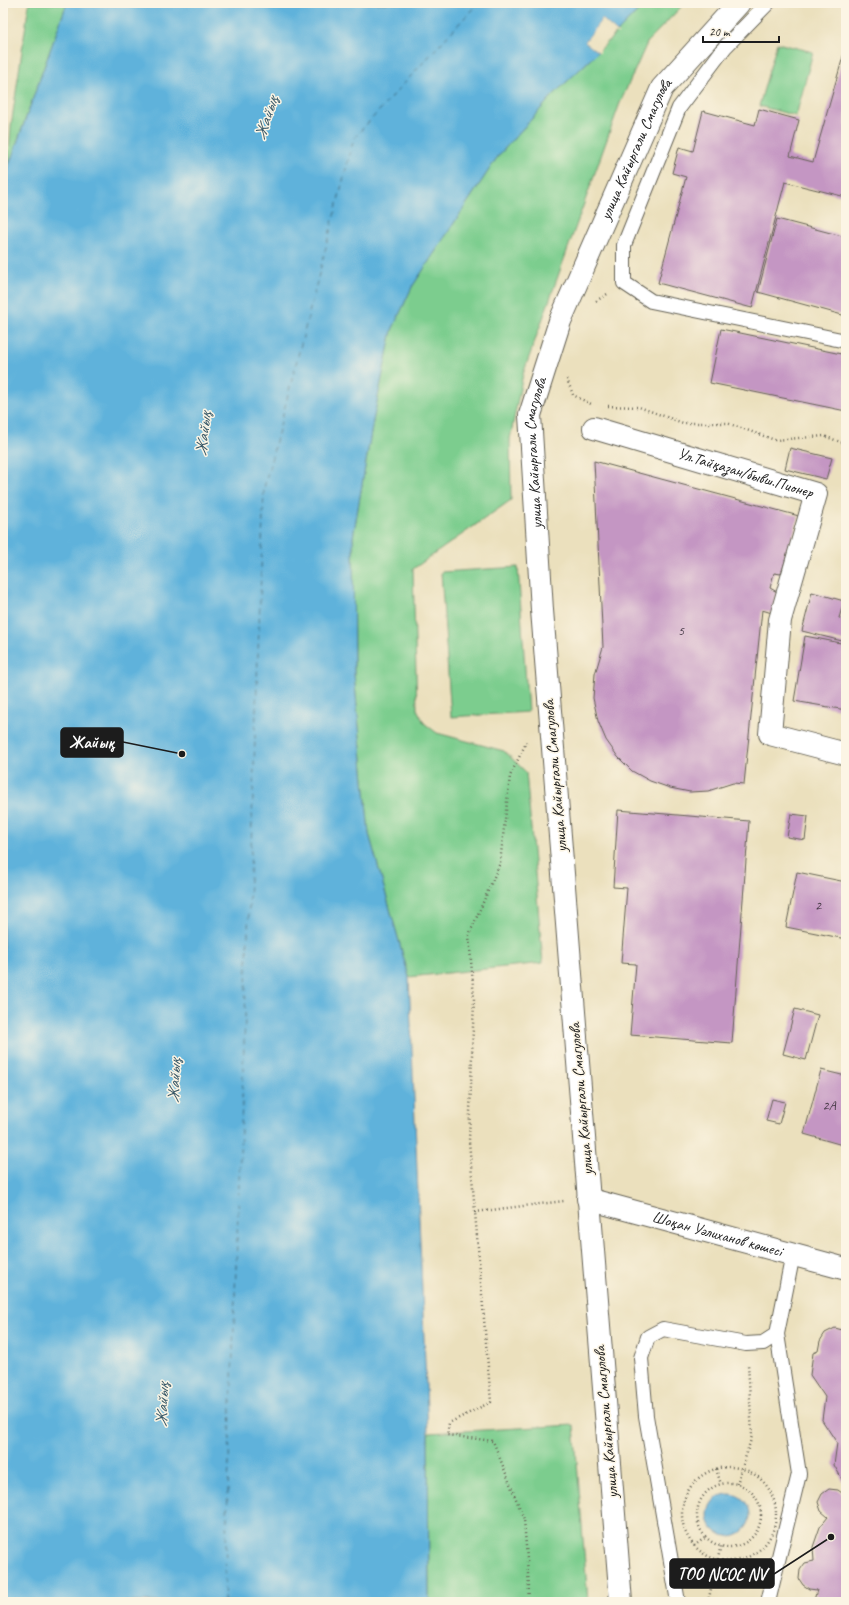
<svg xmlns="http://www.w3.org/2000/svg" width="849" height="1605" font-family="Caveat,sans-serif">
<rect width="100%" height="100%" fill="#fcf5e5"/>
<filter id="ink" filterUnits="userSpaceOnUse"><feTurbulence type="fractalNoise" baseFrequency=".025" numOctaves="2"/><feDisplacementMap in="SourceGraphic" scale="8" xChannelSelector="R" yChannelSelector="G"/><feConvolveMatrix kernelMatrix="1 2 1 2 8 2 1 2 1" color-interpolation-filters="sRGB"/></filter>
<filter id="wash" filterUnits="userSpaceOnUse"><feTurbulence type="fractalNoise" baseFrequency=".012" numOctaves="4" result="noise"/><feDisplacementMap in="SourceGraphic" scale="16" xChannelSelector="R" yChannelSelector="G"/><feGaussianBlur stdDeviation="0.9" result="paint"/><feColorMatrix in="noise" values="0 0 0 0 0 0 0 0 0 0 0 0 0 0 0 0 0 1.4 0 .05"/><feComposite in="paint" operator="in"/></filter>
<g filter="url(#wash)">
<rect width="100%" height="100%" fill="#ebe0bd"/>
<g fill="#7ccd8e" stroke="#4c7455">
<path d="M29 3H67L8 168 11 126Z"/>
<path d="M645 3H685L648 41 620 103 523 374 510 439 511 500 413 569 417 709 424 723 437 733 504 751 526 772 543 963 409 977 369 834 354 674 353 537 373 421 392 330 412 287 498 156 555 93 598 52Z"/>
<path d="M777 43 813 52 796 116 759 106Z"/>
<path d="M518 567 528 712 451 717 441 572Z"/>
<path d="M574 1425 588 1602H429L428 1433Z"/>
</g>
<g fill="#5fb2db" stroke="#3e677c">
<path d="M67 3H645L617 32 602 19 585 42 598 52 555 93 498 156 412 287 392 330 373 421 353 537 354 674 369 834 409 977 428 1433 429 1602H3V227L8 168Z"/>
<circle cx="729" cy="1515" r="21"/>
</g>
<path fill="#ebe0bd" d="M602 19 619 34H616L602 22 588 41 600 50V53L585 42Z"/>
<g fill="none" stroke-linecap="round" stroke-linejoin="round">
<path stroke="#375868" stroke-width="1" stroke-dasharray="5 4" stroke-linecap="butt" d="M224 1602 264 488 354 138 478 3"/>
</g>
<g id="blocks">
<g fill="#c496c3">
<path d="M846 46V197L785 182 752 308 658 283 686 177 672 173 679 147 693 151 703 111 755 125 759 109 799 120 790 156 813 162Z"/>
<path d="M777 219 846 237V316L758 292Z"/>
<path d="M721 329 846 355V411L710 383Z"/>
<path d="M790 448 832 458 826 479 785 469Z"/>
<path d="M594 461 799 516 781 574 774 573 770 588 777 592 772 613 762 610 744 784 733 783 708 791 690 792 670 788 650 781 632 771 618 757 606 740 598 721 593 698 595 674 603 647Z"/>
<path d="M812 592 844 601 839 618 846 620V642L802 631Z"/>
<path d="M805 636 846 644V710L794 701Z"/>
<path d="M618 810 749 821 732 1043 630 1035 636 964 621 963 627 888 613 887Z"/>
<path d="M791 814 808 816 805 840 787 837Z"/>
<path d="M797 872 846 882V939L786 927Z"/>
<path d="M795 1009 818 1015 806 1060 783 1054Z"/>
<path d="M821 1070 846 1076V1146L804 1134Z"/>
<path d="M772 1099 785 1102 779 1124 766 1121Z"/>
<path d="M835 1328 846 1331V1486L834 1465 837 1443 822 1420 825 1397 810 1375 813 1353 818 1351 820 1341 825 1333Z"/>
<path d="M829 1489 838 1490 846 1496V1602H810L814 1600 817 1590 809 1589 803 1585 799 1579 800 1570 805 1563 814 1561 813 1547 820 1527 828 1517 821 1511 818 1502 822 1494Z"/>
</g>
</g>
</g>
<g filter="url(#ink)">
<use href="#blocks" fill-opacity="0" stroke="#646154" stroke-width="1"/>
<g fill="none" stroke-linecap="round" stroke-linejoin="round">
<g stroke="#646154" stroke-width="16">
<g id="lane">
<path d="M768 3 725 47 679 108 624 245V283L651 301 846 341"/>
<path d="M678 1602 646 1416 641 1358 648 1337 663 1329 746 1344 763 1343 777 1334"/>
<path d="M768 1602 799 1474 777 1334 793 1254"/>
</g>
</g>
<g stroke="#646154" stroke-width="24">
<g id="street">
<path id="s1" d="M594 428 816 494 780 620 770 734 846 754"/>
<path id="s2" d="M588 1199 846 1269"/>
<path id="s3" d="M621 1602 542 610 530 415 560 321 662 88 739 3"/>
</g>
</g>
<g stroke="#646154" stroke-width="2.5" stroke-dasharray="1 3" stroke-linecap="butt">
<path d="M596 301 609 293"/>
<path d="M567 379 573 395 591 404"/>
<path d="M608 406 639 407 683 423H727L775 440 824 436 846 444"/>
<path d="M475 1212 564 1201"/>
<circle cx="729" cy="1514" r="47"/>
<path d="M716 1469 721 1484"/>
<circle cx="729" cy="1515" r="32"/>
<path d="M737 1484 752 1436 748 1363"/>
<path d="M694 1546 706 1537"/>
<path d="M528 1602 529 1587 524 1519 493 1441 447 1435 449 1423 491 1402 469 1141 474 998 469 935 500 863 510 776 528 739"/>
<path d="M708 1602 721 1545"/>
</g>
<use href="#lane" stroke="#fff" stroke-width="14"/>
<use href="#street" stroke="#fff" stroke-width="22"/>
</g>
</g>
<g text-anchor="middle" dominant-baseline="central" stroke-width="3" stroke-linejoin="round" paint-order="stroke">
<g font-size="14" fill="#463a46">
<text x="681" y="630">5</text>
<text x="818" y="905">2</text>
<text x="829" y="1105">2А</text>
</g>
<g font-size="16" fill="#1c1c1c" stroke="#fcf5e5">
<text stroke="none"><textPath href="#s3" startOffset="1477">улица Кайыргали Смагулова</textPath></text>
<text stroke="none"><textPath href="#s3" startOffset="1153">улица Кайыргали Смагулова</textPath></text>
<text stroke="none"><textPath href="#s1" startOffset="158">Ул.Тайқазан/бывш.Пионер</textPath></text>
<text transform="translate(555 776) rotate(-95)">улица Кайыргали Смагулова</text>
<text transform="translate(581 1099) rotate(-95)">улица Кайыргали Смагулова</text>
<text stroke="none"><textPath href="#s2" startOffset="134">Шоқан Уәлиханов көшесі</textPath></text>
<text transform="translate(606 1422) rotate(-95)">улица Кайыргали Смагулова</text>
</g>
<g font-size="17" font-style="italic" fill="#375868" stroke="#fcf5e5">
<text transform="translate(266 118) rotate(-72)">Жайық</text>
<text transform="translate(203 434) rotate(-84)">Жайық</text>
<text transform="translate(174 1081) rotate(-88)">Жайық</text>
<text transform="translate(162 1405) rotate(-88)">Жайық</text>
</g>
</g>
<path fill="none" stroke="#1c1c1c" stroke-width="1.5" d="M182 754L123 742M831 1537L774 1574"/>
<g fill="#1c1c1c" stroke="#fcf5e5" stroke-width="1.5">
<circle cx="182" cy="754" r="4"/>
<circle cx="831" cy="1537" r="4"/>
</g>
<g fill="#1c1c1c" stroke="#1c1c1c" stroke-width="1.5">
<rect x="61" y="728" width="62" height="29" rx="4"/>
<rect x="670" y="1559" width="104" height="29" rx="4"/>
</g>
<g font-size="17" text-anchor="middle" font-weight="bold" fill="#fff">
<text x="92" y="748">Жайық</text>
<text x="722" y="1580">ТОО NCOC NV</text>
</g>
<rect width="849" height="1605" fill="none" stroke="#fcf5e5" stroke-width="16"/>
<path d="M703 36v6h76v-6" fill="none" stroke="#1c1c1c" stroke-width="2"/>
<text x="709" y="36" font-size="12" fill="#1c1c1c" stroke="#fcf5e5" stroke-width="3" paint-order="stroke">20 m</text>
</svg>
